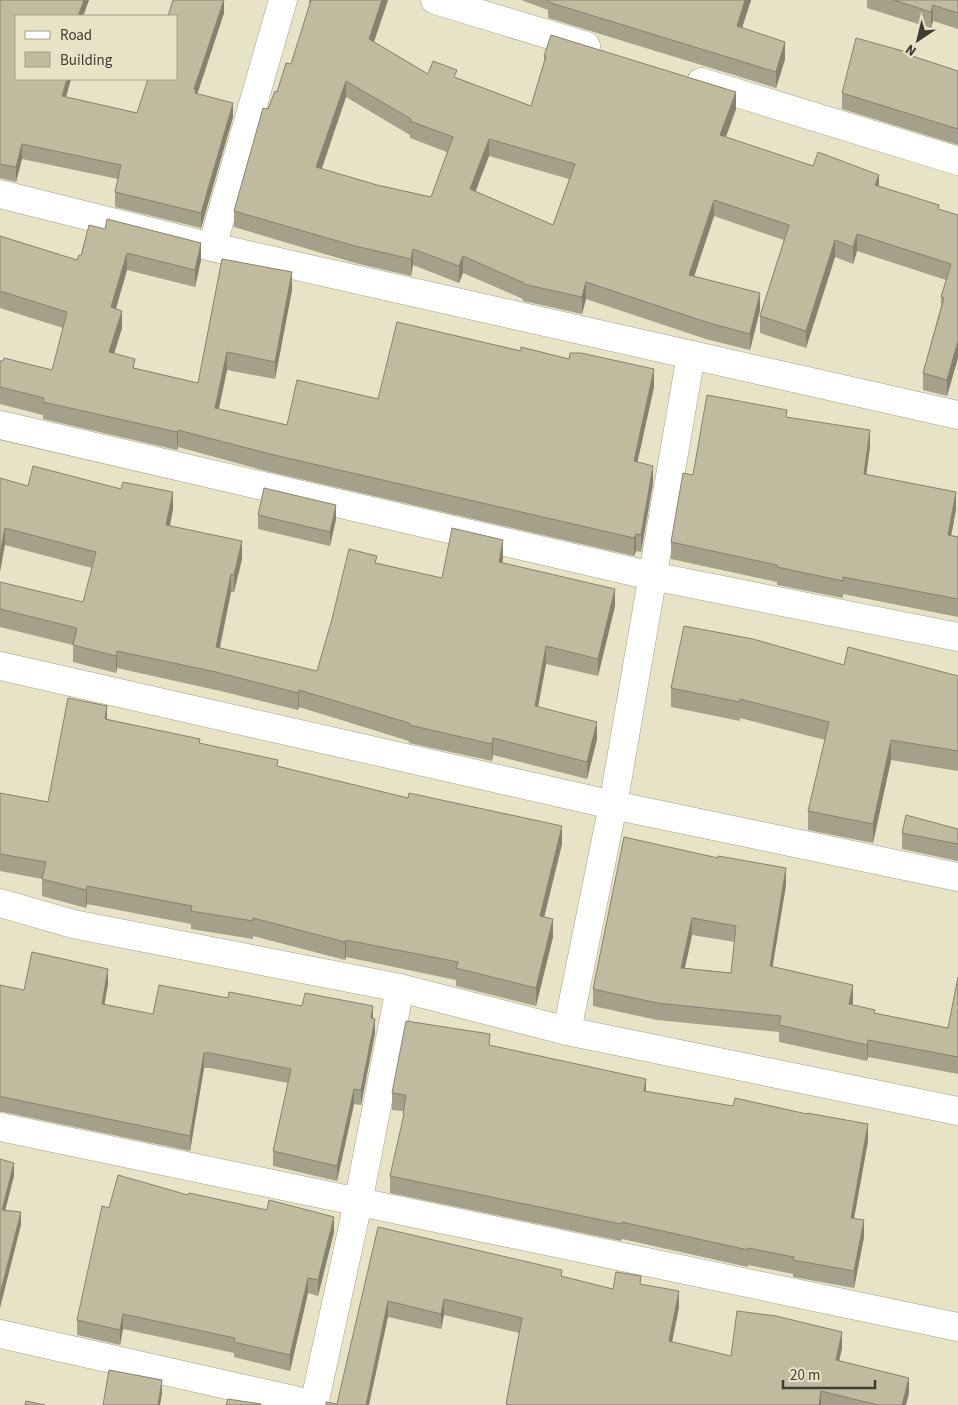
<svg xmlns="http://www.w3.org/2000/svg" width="958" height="1405" font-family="'Source Sans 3',sans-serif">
<rect width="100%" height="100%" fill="#e8e2c7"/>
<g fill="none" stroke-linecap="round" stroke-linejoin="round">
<g stroke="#a49f85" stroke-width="29">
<g id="minor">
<path d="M435 0 586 46"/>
<path d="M701 82 958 161"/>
<path d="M0 194 212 247 958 415"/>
<path d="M212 247 283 0"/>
<path d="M0 425 652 576 958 637"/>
<path d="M0 666 613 805 958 877"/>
<path d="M0 903 73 924 400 988 567 1031 958 1111"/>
<path d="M567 1031 613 805 691 355"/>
<path d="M0 1127 958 1327"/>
<path d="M0 1334 316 1405"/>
<path d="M314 1405 358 1203 400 988"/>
</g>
</g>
<use href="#minor" stroke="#fff" stroke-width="28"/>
</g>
<g fill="#a5a089" fill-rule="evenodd">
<path d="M0 0H89L83 16 16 79H71L66 97 137 113 224 0V13L197 94 233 117 201 228 115 207V192L118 179 22 159 16 182 0 178Z"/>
<path d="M309 0H388L374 42 428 74 457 78 531 106 544 62V56L736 109 726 137 813 166 879 186 939 209 958 215V358L947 396 923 390V373L941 306V297L946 280 857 251 853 264 835 257 806 348 760 333V316L784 240 714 216 694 276 760 310 750 350 706 339 586 299 582 314 523 301V299L463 273 459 283 413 265 411 276 355 263 234 227V211L268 109 291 64 310 4H309ZM346 97 410 135V138L447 152 431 197 377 185 322 169ZM489 156 569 179 553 225 475 191Z"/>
<path d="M521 0H751L742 28 785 59 776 88 548 18V10Z"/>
<path d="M867 0H958V29L933 21 931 28 867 8Z"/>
<path d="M910 55 958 71V145L842 109V93Z"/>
<path d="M89 225 201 260 195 287 127 270 116 309 122 328 114 353 135 368 198 383 222 259 292 290 275 379 227 370 219 409 287 425 378 399 654 387 637 462 653 483 641 552 636 551 634 556 270 472 178 447 177 450 43 419V415L0 404V361L52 370 63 328 0 308V236L77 260 81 256Z"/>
<path d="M787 417 870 447 866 474 956 509 951 536 958 537V617L843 594V598L777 585V582L671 559V542L693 475Z"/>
<path d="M0 478 28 486 173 509 170 526 242 559 234 592H231L220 648 317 671 377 563 442 578 503 558 502 563 615 606 598 676 546 664 538 707 597 739 587 779 493 755 492 761 409 743V741L299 707 298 710 216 690 117 668 116 673 73 662V645L0 627V582L83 602 92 568 5 545Z"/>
<path d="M258 515 336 519 330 546 258 529Z"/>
<path d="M844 665 958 676V771L891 760 873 843 808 830V811L825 740 740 718V721L671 707V688Z"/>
<path d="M107 719 200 744 278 766 562 844 544 917 553 937 536 1006 456 986V980L346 957 345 960 253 936V939L191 929V924L87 904 86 908 42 896V879L0 871V793L48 802Z"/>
<path d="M958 829V861L902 849V833Z"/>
<path d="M624 837 786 885 772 967 853 1002 852 1005 875 1013 948 1028 958 977V1074L868 1057 867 1061 779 1042V1032L657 1020 593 1006V989ZM692 935 735 942 731 973 685 968Z"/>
<path d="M108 984 104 1005 153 1014 228 998 302 1006 373 1018 375 1033 361 1105 354 1104 337 1181 273 1166V1151L288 1083 210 1068H204L190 1151 3 1112H0V985L24 990Z"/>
<path d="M490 1046 646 1092 868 1141 854 1218 864 1237 854 1288 793 1277V1274L748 1265V1267L622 1239 621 1241 390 1193V1176L403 1122V1111L392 1110V1093Z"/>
<path d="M188 1195 334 1232 318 1296 308 1293 290 1371 234 1357V1353L123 1329 120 1345 77 1335V1320L109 1208Z"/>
<path d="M378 1227 562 1277 613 1289 641 1284 679 1307 672 1342 731 1356 842 1348 839 1360 909 1393 906 1405H506L519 1333 444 1315 441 1329 388 1317 337 1404Z"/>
</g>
<g fill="#86826f">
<path d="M84 0H89L83 16H78Z"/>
<path d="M224 0V13L196 98 194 89Z"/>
<path d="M382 0H388L369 56V39Z"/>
<path d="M745 0H751L737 43V26Z"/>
<path d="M933 5V21L931 28V12Z"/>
<path d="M785 42V59L776 88V72Z"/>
<path d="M67 79H71L62 111V96Z"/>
<path d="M346 81V97L316 184V167Z"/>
<path d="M736 92V109L720 152V135Z"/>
<path d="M233 103V117L201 228V213Z"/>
<path d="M489 139V156L470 206V189Z"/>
<path d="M22 144V159L16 182V167Z"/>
<path d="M879 175V192L875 185Z"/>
<path d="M714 200V216L689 292V275Z"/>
<path d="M857 234V251L853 264V247Z"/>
<path d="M835 240V257L806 348V331Z"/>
<path d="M201 243V260L195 287V270Z"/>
<path d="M413 249V265L411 276V259Z"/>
<path d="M127 253V270L111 325V307Z"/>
<path d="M463 256V273L459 283V266Z"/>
<path d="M292 272V290L275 379V362Z"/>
<path d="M586 282V299L582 314V297Z"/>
<path d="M760 293V310L750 350V334Z"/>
<path d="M122 311V328L109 370V352Z"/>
<path d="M958 341V358L947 396V380Z"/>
<path d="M227 352V370L215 425V408Z"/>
<path d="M654 369V387L634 478V461Z"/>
<path d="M178 430V447L177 450V432Z"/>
<path d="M870 430V447L864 492V474Z"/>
<path d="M653 466V483L641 552V535Z"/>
<path d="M173 492V509L166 543V525Z"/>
<path d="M956 492V509L948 553V535Z"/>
<path d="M336 505V519L330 546V532Z"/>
<path d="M5 528V545L0 572V554Z"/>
<path d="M636 534V551L634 556V538Z"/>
<path d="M503 540V558L499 579V562Z"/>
<path d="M242 541V559L234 592V575Z"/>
<path d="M231 574V592L216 664V647Z"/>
<path d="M615 589V606L598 676V659Z"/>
<path d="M546 646V664L535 723V706Z"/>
<path d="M117 651V668L116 673V656Z"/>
<path d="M299 690V707L298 710V693Z"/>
<path d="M107 706V723L105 719Z"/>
<path d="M597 722V739L587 779V762Z"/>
<path d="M493 738V755L492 761V744Z"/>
<path d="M891 740V760L873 843V824Z"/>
<path d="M562 826V844L540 934V916Z"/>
<path d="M786 868V885L770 983V966Z"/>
<path d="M87 886V904L86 908V890Z"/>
<path d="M692 918V935L681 985V968Z"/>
<path d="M553 919V937L536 1006V988Z"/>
<path d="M346 940V957L345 960V942Z"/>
<path d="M108 969V984L102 1019V1004Z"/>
<path d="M853 985V1002L849 1021V1004Z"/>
<path d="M373 1006V1021L371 1018Z"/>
<path d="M375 1019V1033L361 1105V1090Z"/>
<path d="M868 1040V1057L867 1061V1045Z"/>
<path d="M204 1053V1068L190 1151V1136Z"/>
<path d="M646 1079V1096L644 1091Z"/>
<path d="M354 1089V1104L337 1181V1166Z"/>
<path d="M868 1124V1141L851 1235V1218Z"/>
<path d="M14 1163V1176L2 1223V1210Z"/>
<path d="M21 1212V1225L0 1308V1294Z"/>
<path d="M334 1217V1232L318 1296V1280Z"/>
<path d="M864 1220V1237L854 1288V1271Z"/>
<path d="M308 1278V1293L290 1371V1355Z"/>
<path d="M679 1291V1307L669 1357V1341Z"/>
<path d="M444 1299V1315L441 1329V1314Z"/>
<path d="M388 1301V1317L369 1405H366Z"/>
<path d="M123 1314V1329L120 1345V1330Z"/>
<path d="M842 1332V1348L836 1375V1360Z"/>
<path d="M909 1378V1393L906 1405H902Z"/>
<path d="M162 1380V1394L160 1405H158Z"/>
<path d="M821 1391V1405H819Z"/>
</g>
<g fill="#c0ba9f" stroke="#86826f" fill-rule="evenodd">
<path d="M0 0H84L78 16H16V79H67L62 96 137 113 148 79H176V16H168L173 0H224L194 89 196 90 195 93 233 103 201 213 115 192 121 165 22 144 16 167 0 164Z"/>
<path d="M311 0H382L369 39 428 74 433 61 457 70 454 77 531 106 546 56H544L551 35 736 92 720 135 813 166 818 152 879 175 875 185 939 205 938 209 958 215V341L947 380 923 373 944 298 941 297 951 264 857 234 853 247 835 240 806 331 760 316 789 225 714 200 689 275 760 293 750 334 706 322 586 282 582 297 523 284 524 283 463 256 459 266 413 249 411 259 355 246 234 211 263 108 268 109 275 91 277 92 286 63 291 64ZM346 81 411 119 410 121 453 137 431 197 377 185 316 167ZM489 139 575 164 553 225 470 189Z"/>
<path d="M548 0H745L737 26 785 42 776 72 548 2Z"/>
<path d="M894 0H958V13L933 5 931 12Z"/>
<path d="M856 38 910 53 909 55 958 71V129L842 93Z"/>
<path d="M107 219 201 243 195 270 127 253 111 307 122 311 109 352 135 359 133 368 198 383 222 259 292 272 275 362 227 352 215 408 287 425 297 380 378 399 397 322 521 351V347L569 359 570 353H581L654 369 634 461 653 466 641 535 636 534 634 538 270 454 178 430 177 432 43 402 44 398 0 387V361H3L4 358 52 370 67 312 0 291V236L77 260 79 255 81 256 89 225 105 229Z"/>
<path d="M707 395 787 410 786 417 870 430 864 474 956 492 948 535 958 537V599L843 577V581L777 567V565L671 542 683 473 693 475Z"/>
<path d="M33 466 121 489 123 482 173 492 166 525 242 541 234 575 231 574 216 647 317 671 332 619 349 549 377 556 375 563 442 578 452 528 503 540 499 562 615 589 598 659 546 646 535 706 597 722 587 762 493 738 492 744 409 725V723L299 690 298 693 216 672 117 651 116 656 73 645 77 628 0 609V582L83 602 96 552 5 528 0 554V478L28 486Z"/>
<path d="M264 488 336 505 330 532 258 515Z"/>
<path d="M684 626 753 639 844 665 848 647 958 676V751L891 740 873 824 808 811 829 722 740 699V702L671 688Z"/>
<path d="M68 698 107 706 105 719 200 739 199 743 278 760 277 766 408 798 409 793 562 826 540 916 553 919 536 988 456 968 458 962 346 940 345 942 253 918V921L191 911 192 906 87 886 86 890 42 879 46 862 0 854V793L48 802Z"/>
<path d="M906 815 958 829V844L902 833Z"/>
<path d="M624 837 718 858V856L786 868 770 966 853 985 849 1004 875 1010 874 1013 948 1028 958 977V1057L868 1040 867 1045 779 1025 781 1016 657 1003 593 989ZM692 918 736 926 731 973 681 968Z"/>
<path d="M32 952 108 969 102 1004 153 1014 159 985 228 998 229 992 302 1006 305 993 373 1006 371 1018 375 1019 361 1090 354 1089 337 1166 273 1151 291 1069 210 1053H204L190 1136 3 1097H0V985L24 990Z"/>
<path d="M406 1021 490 1034 489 1045 646 1079 644 1091 733 1106 735 1098 807 1114V1113L868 1124 851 1218 864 1220 854 1271 793 1260 794 1257 748 1248V1250L622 1222 621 1224 390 1176 404 1114H403L406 1095 392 1093Z"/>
<path d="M0 1159 14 1163 2 1210 21 1212 0 1294Z"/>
<path d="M118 1175 188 1195 189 1193 267 1210 269 1200 334 1217 318 1280 308 1278 290 1355 234 1342 235 1338 123 1314 120 1330 77 1320 102 1206 109 1208Z"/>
<path d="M378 1227 562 1270 561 1276 613 1289 616 1272 641 1276 640 1284 679 1291 669 1341 731 1356 737 1311 776 1316 842 1332 836 1360 909 1378 902 1405H878L821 1391 819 1405H510L506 1404 522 1318 444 1299 441 1314 388 1301 366 1405H326V1402L337 1404Z"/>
<path d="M109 1370 162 1380 158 1405H103Z"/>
<path d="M228 1399 261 1404V1405H226Z"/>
<path d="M26 1401 45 1405H25Z"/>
</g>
<rect x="15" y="15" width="162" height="65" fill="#e8e2c7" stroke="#a4a08b"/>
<rect x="25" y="31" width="25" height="8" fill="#ffffff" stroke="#a4a08b"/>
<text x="60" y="40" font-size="15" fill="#3f3d32">Road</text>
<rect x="25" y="52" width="25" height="15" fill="#c0ba9f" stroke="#a4a08b"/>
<text x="60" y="65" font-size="15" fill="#3f3d32">Building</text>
<g transform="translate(918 40) rotate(215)" stroke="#e8e2c7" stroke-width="4" paint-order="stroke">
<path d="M0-4L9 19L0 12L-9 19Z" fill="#3f3d32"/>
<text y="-8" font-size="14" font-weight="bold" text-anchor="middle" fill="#3f3d32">N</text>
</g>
<path d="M783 1380v8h92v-8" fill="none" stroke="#3f3d32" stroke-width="2.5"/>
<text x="790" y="1380" font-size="15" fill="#3f3d32" stroke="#e8e2c7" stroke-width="4" paint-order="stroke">20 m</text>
</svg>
